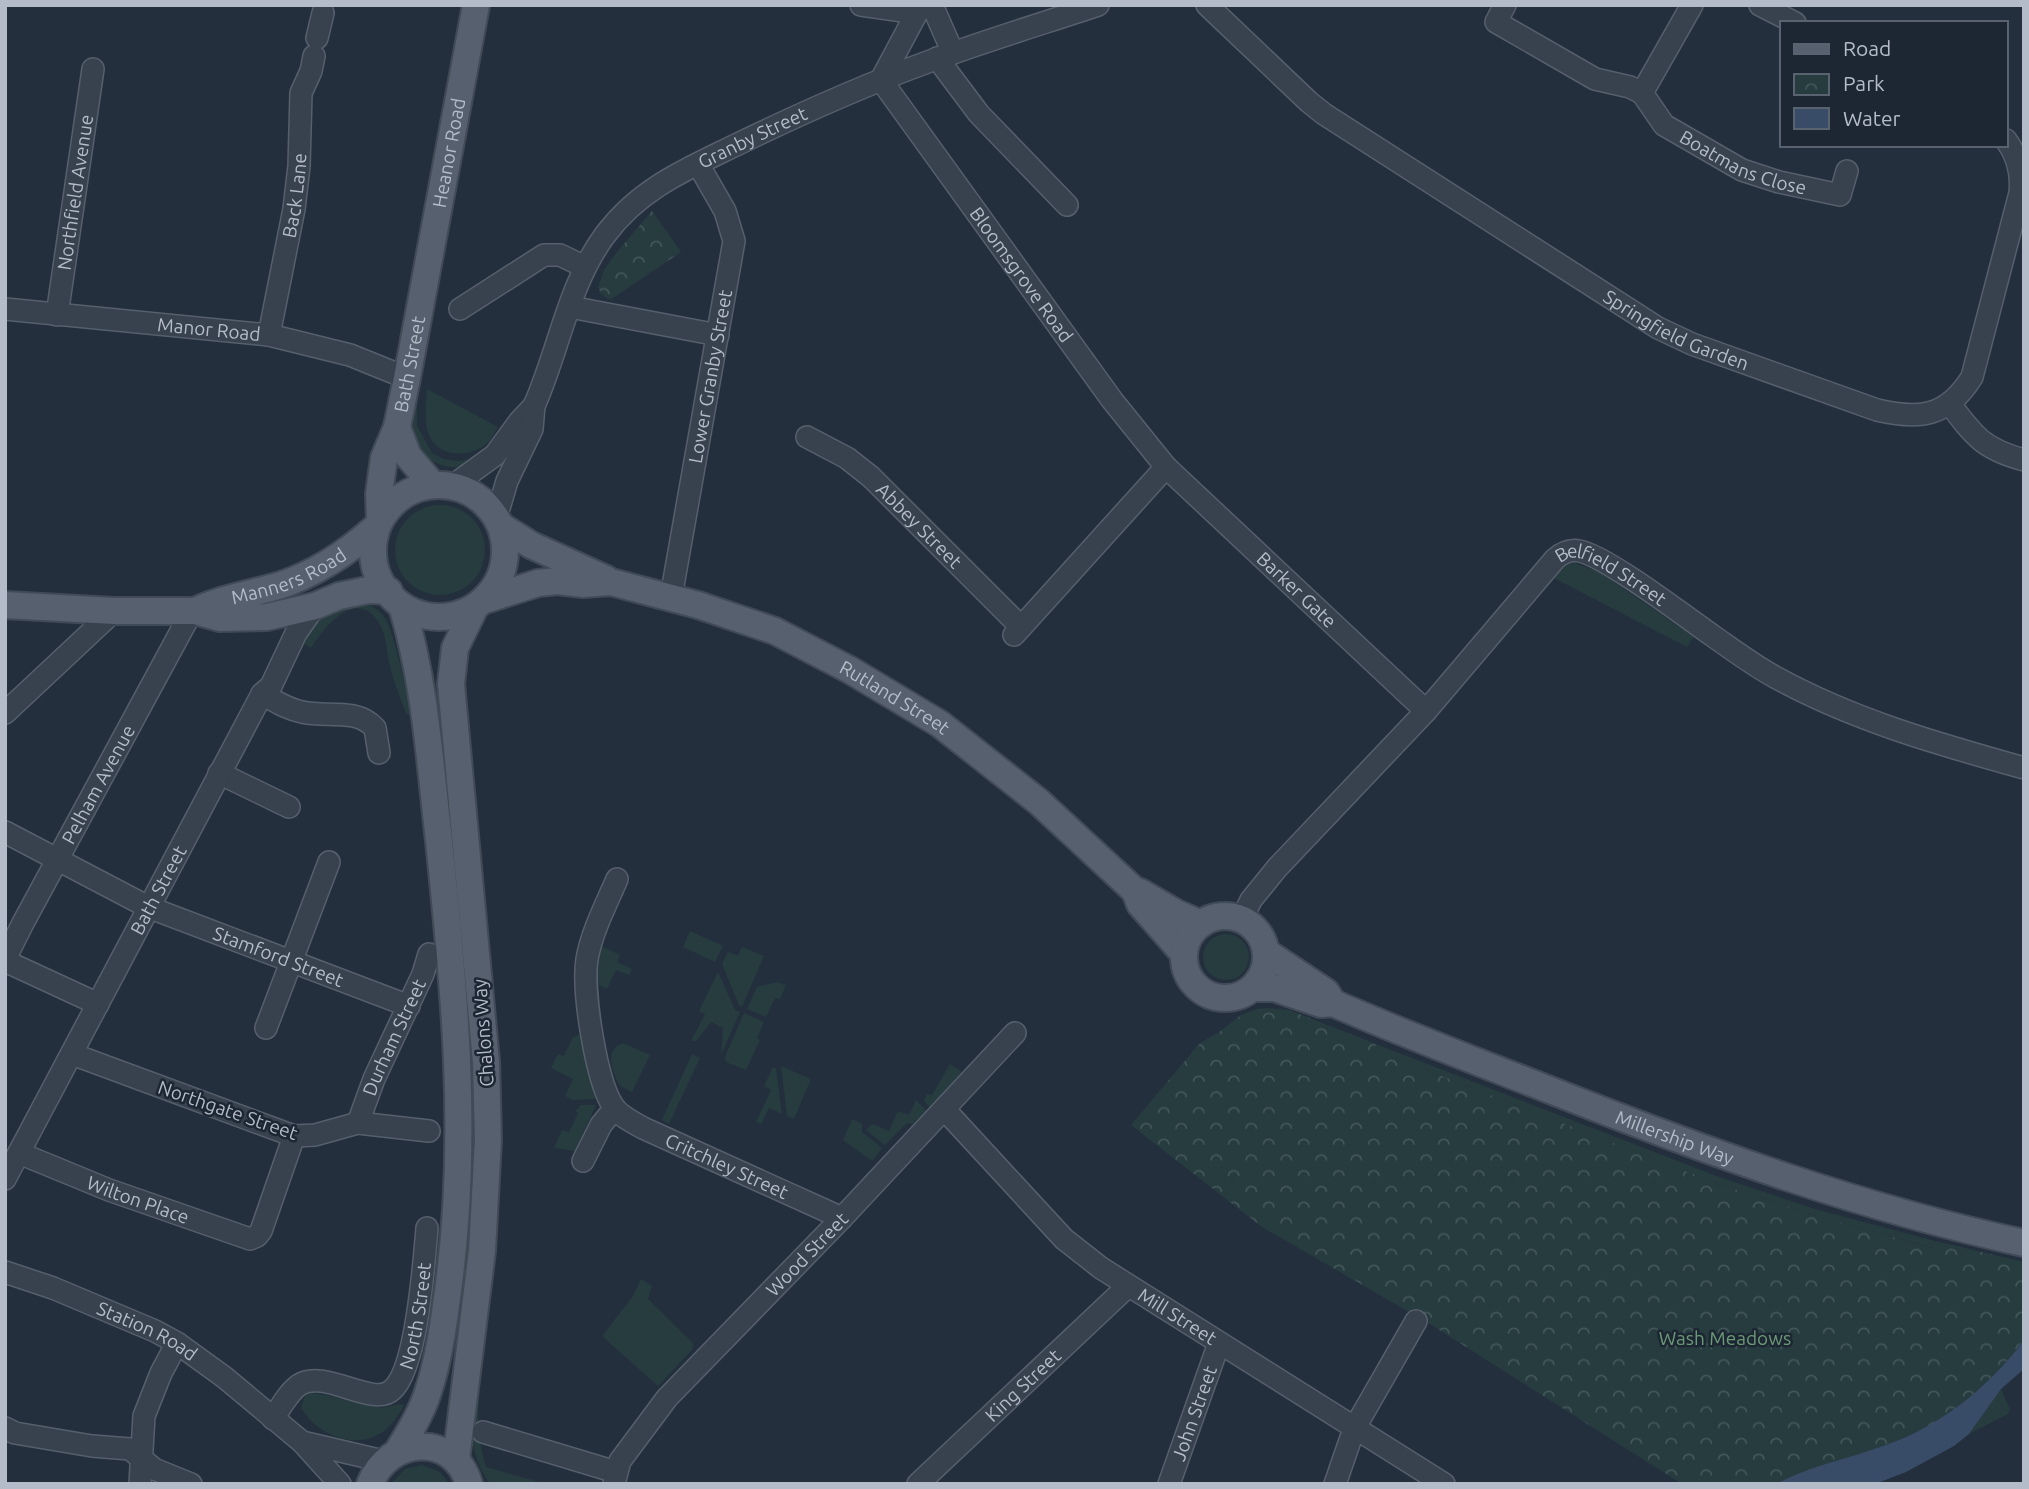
<svg xmlns="http://www.w3.org/2000/svg" width="2029" height="1489" font-family="Ubuntu,sans-serif">
<defs>
<pattern id="park-crowns" width="20" height="18" patternUnits="userSpaceOnUse" patternTransform="scale(1.75)"><rect width="20" height="18" fill="#263c3f"/><path d="M2 6a3 3 0 1 1 6 0M12 15a3 3 0 1 1 6 0" fill="none" stroke="#435659"/></pattern>
</defs>
<rect width="100%" height="100%" fill="#242f3e"/>
<g fill="#263c3f">
<path d="M417 389V426L432 453 444 459 458 461 480 458C474 462 467 466 460 467 436 469 411 453 410 427 410 415 415 401 417 389Z"/>
<path d="M427 389 498 427C495 432 493 437 489 441 475 457 442 459 431 439 423 425 426 404 427 389Z"/>
<circle cx="440" cy="550" r="45"/>
<path d="M1574 563 1598 571 1694 637 1687 647 1552 577 1563 566Z"/>
<path d="M351 603C363 603 372 604 381 613 395 626 406 693 411 714H406C400 697 393 680 389 662 386 648 386 631 377 620 354 588 323 629 311 648L300 641C314 622 329 612 351 603Z"/>
<path d="M690 931 723 946 715 962 683 947Z"/>
<circle cx="1226" cy="957" r="23"/>
<path d="M599 945 620 955 617 962 632 969 629 975 616 970 607 989 599 985 596 966Z"/>
<path d="M742 947 764 956 742 1007 739 1005 722 964 728 952 738 956Z"/>
<path d="M718 972 735 1010 740 1012 721 1055 723 1028 711 1022 696 1041H691L705 1014 699 1011Z"/>
<path d="M777 982 786 985 780 999 775 998 766 1017 747 1009 757 987Z"/>
<path d="M744 1013 764 1022 757 1038 760 1040 746 1070 726 1062 725 1057Z"/>
<path d="M583 1033 596 1099 573 1100 565 1096 573 1079 551 1068 558 1054 564 1056 573 1037Z"/>
<path d="M623 1043 650 1055 632 1092 620 1086C612 1071 603 1050 623 1043Z"/>
<path d="M1376 1044 1719 1177 1815 1209 1935 1241 1934 1248 1813 1215 1716 1183 1374 1050Z"/>
<path d="M692 1054 700 1058 669 1124 662 1120Z"/>
<path d="M950 1064 964 1073 929 1107 924 1101 927 1094 932 1095Z"/>
<path d="M781 1066 811 1079 794 1119 787 1116Z"/>
<path d="M773 1067 776 1068 782 1114 769 1108 761 1124 756 1122 771 1090 764 1086Z"/>
<path d="M916 1100 926 1110 913 1124 907 1123 885 1145 866 1130 872 1124 889 1131 898 1111 909 1115Z"/>
<path d="M581 1105H596L575 1151 554 1148 562 1130 569 1132 578 1113 575 1111Z"/>
<path d="M852 1119 862 1124V1132L882 1148 872 1161 843 1140Z"/>
<path d="M641 1279 652 1286 648 1299 694 1344 692 1350 658 1386 602 1336 633 1296Z"/>
<path d="M477 1363 482 1364C478 1403 475 1429 486 1467L546 1484H490C462 1446 473 1407 477 1363Z"/>
<path d="M2001 1389 2010 1409 2008 1414 1969 1434Z"/>
<path d="M309 1393C332 1394 353 1404 377 1407 387 1409 393 1403 404 1405 398 1418 387 1432 373 1437 348 1448 312 1430 301 1407L305 1396Z"/>
<path d="M422 1465 440 1472 449 1484H391L405 1469Z"/>
</g>
<g fill="url(#park-crowns)">
<path d="M652 211 681 252 610 300 601 294 598 287 604 270 617 252Z"/>
<path d="M1266 1008 1289 1010 1376 1044 1375 1050 1716 1183 1813 1215 1933 1248 1935 1241 2024 1262V1340L1991 1380 1940 1421 1887 1445 1776 1484H1682L1430 1324 1262 1227 1131 1125 1200 1043 1218 1033 1241 1015 1257 1009Z"/>
</g>
<path fill="#394c67" d="M2024 1340V1369L2001 1389 1969 1434 1954 1446 1906 1472 1875 1484H1776C1809 1466 1848 1459 1883 1446 1941 1426 1988 1388 2024 1340Z"/>
<g fill="none" stroke-linecap="round" stroke-linejoin="round">
<g stroke="#565f6c" stroke-width="24">
<g id="minor">
<path d="M861 5 917 13"/>
<path d="M932 5 953 53"/>
<path id="s1" d="M1207 5 1309 102 1324 114 1658 328 1692 344 1877 410C1920 420 1947 417 1972 377L2020 193C2022 174 2017 155 2006 140"/>
<path id="s2" d="M1505 5 1496 22 1595 79 1630 87 1642 93 1664 125 1742 170 1779 182 1840 195 1847 171"/>
<path d="M1760 5 1795 23"/>
<path d="M317 38 323 13"/>
<path d="M937 58 979 114 1067 205"/>
<path id="s3" d="M881 80 1112 400 1166 467 1426 711"/>
<path d="M881 80 921 5"/>
<path d="M1642 93 1692 5"/>
<path d="M570 307 718 335"/>
<path id="s4" d="M5 309 269 335 350 355 407 378"/>
<path d="M460 309 544 255H560L585 267"/>
<path id="s5" d="M57 315 93 69"/>
<path id="s6" d="M269 335 294 209 299 166 301 93 311 71 314 56"/>
<path d="M1950 404C1974 436 1983 449 2024 460"/>
<path id="s7" d="M807 437 847 458 871 477 1021 627"/>
<path d="M451 487 495 455 519 422 534 406"/>
<path id="s8" d="M497 515 507 481 532 429 534 406C559 350 568 285 605 235 640 188 687 169 738 144 808 110 880 78 953 53 1001 36 1050 21 1098 5"/>
<path id="s9" d="M671 597 734 241 725 211 698 164"/>
<path d="M1014 635 1166 467"/>
<path d="M262 694C275 701 287 709 302 712 326 718 356 707 375 728L379 753"/>
<path d="M5 713 114 611"/>
<path d="M219 773 289 807"/>
<path id="s10" d="M5 832 148 907 409 1006"/>
<path id="s11" d="M617 879C606 905 592 931 587 959 582 990 596 1080 613 1106 619 1116 633 1122 643 1128L842 1218"/>
<path id="s12" d="M1242 919 1251 900 1277 868 1426 711 1555 559C1562 553 1569 549 1579 551 1605 555 1687 618 1713 636 1733 650 1753 665 1775 677 1853 720 1938 744 2024 768"/>
<path id="s13" d="M5 959 23 923 192 611"/>
<path d="M5 961 98 1004"/>
<path d="M266 1028 329 862"/>
<path d="M72 1054 294 1136 315 1135 358 1123 429 1131"/>
<path id="s14" d="M945 1110 1064 1239 1101 1268 1444 1484"/>
<path id="s15" d="M358 1123 374 1079 423 974 429 954"/>
<path id="s16" d="M19 1153 109 1190 250 1239 257 1236 261 1231 294 1136"/>
<path d="M583 1161 601 1125 614 1109"/>
<path id="s17" d="M5 1179 262 694 271 686 296 633 315 606"/>
<path id="s18" d="M5 1272 53 1288 155 1331 177 1343 224 1377 302 1442 340 1484"/>
<path id="s19" d="M273 1419C280 1408 288 1393 299 1385 324 1368 373 1408 392 1390 417 1369 424 1262 427 1228"/>
<path d="M5 1428 15 1433 92 1446 130 1449 154 1469 191 1484"/>
<path d="M483 1432 616 1472"/>
<path d="M302 1442 383 1461"/>
<path d="M140 1484 144 1416 161 1373 177 1343"/>
<path id="s20" d="M614 1484 620 1461 667 1398 842 1218 1015 1033"/>
<path id="s21" d="M918 1484 1128 1286"/>
<path id="s22" d="M1169 1484 1219 1343"/>
<path d="M1335 1484 1354 1429 1416 1321"/>
</g>
</g>
<g stroke="#414a57" stroke-width="30">
<g id="major">
<path d="M397 427 408 456 432 484"/>
<circle cx="439" cy="551" r="66"/>
<path id="s23" d="M380 519 379 494 384 458 397 427 407 378 476 5"/>
<path d="M504 528 531 545 606 579"/>
<path id="s24" d="M488 599 538 583 558 581 583 584 611 582 698 605 775 631 850 670 940 724 1039 802 1135 891 1140 904 1184 954"/>
<path d="M5 605 114 611H195L220 618 267 617 315 606 339 596 368 590 389 591"/>
<path id="s25" d="M195 611C222 598 250 594 278 586 313 575 348 552 375 528"/>
<path d="M1140 892 1176 913 1201 924"/>
<circle cx="1225" cy="957" r="41"/>
<path d="M1266 952 1326 992 1333 1003"/>
<path id="s26" d="M1253 988H1274L1321 1004 1333 1003C1406 1035 1481 1063 1555 1092 1708 1152 1862 1208 2024 1243"/>
<path d="M398 1451C409 1433 420 1415 427 1395 440 1357 445 1314 450 1275 468 1130 454 985 439 841 430 763 425 681 402 606"/>
<path d="M456 1460 482 1251 488 1140 486 1062 451 684 455 648 474 609"/>
<path d="M370 1484C389 1436 454 1432 469 1484"/>
</g>
</g>
<use href="#minor" stroke="#38414e" stroke-width="21"/>
<use href="#major" stroke="#56606e" stroke-width="26"/>
</g>
<g text-anchor="middle" dominant-baseline="central" stroke-width="5" stroke-linejoin="round" paint-order="stroke">
<g font-size="19" fill="#b4bcc9" stroke="#1d2633">
<text stroke="none"><textPath href="#s8" startOffset="481">Granby Street</textPath></text>
<text stroke="none"><textPath href="#s23" startOffset="374">Heanor Road</textPath></text>
<text stroke="none"><textPath href="#s2" startOffset="310">Boatmans Close</textPath></text>
<text stroke="none"><textPath href="#s5" startOffset="124">Northfield Avenue</textPath></text>
<text stroke="none"><textPath href="#s6" startOffset="142">Back Lane</textPath></text>
<text stroke="none"><textPath href="#s3" startOffset="240">Bloomsgrove Road</textPath></text>
<text stroke="none"><textPath href="#s4" startOffset="205">Manor Road</textPath></text>
<text stroke="none"><textPath href="#s1" startOffset="574">Springfield Garden</textPath></text>
<text stroke="none"><textPath href="#s23" startOffset="159">Bath Street</textPath></text>
<text stroke="none"><textPath href="#s9" startOffset="224">Lower Granby Street</textPath></text>
<text stroke="none"><textPath href="#s7" startOffset="144">Abbey Street</textPath></text>
<text stroke="none"><textPath href="#s25" startOffset="100">Manners Road</textPath></text>
<text stroke="none"><textPath href="#s12" startOffset="542">Belfield Street</textPath></text>
<text stroke="none"><textPath href="#s3" startOffset="660">Barker Gate</textPath></text>
<text stroke="none"><textPath href="#s24" startOffset="434">Rutland Street</textPath></text>
<text stroke="none"><textPath href="#s13" startOffset="198">Pelham Avenue</textPath></text>
<text stroke="none"><textPath href="#s17" startOffset="327">Bath Street</textPath></text>
<text stroke="none"><textPath href="#s10" startOffset="301">Stamford Street</textPath></text>
<text transform="translate(483 1033) rotate(-94)">Chalons Way</text>
<text stroke="none"><textPath href="#s15" startOffset="93">Durham Street</textPath></text>
<text transform="translate(228 1110) rotate(19)">Northgate Street</text>
<text stroke="none"><textPath href="#s26" startOffset="450">Millership Way</textPath></text>
<text stroke="none"><textPath href="#s11" startOffset="366">Critchley Street</textPath></text>
<text stroke="none"><textPath href="#s16" startOffset="128">Wilton Place</textPath></text>
<text stroke="none"><textPath href="#s20" startOffset="303">Wood Street</textPath></text>
<text stroke="none"><textPath href="#s19" startOffset="219">North Street</textPath></text>
<text stroke="none"><textPath href="#s14" startOffset="313">Mill Street</textPath></text>
<text stroke="none"><textPath href="#s18" startOffset="154">Station Road</textPath></text>
<text stroke="none"><textPath href="#s21" startOffset="144">King Street</textPath></text>
<text stroke="none"><textPath href="#s22" startOffset="75">John Street</textPath></text>
</g>
<g font-size="19" fill="#6b9a76" stroke="#1d2633">
<text x="1725" y="1338">Wash Meadows</text>
</g>
</g>
<rect width="2029" height="1489" fill="none" stroke="#b4bcc9" stroke-width="14"/>
<rect x="1780" y="21" width="228" height="126" fill="#1d2633" stroke="#59626f" stroke-width="2"/>
<rect x="1794" y="44" width="35" height="10" fill="#56606e" stroke="#59626f" stroke-width="2"/>
<text x="1843" y="56" font-size="21" fill="#b4bcc9">Road</text>
<rect x="1794" y="74" width="35" height="21" fill="url(#park-crowns)" stroke="#59626f" stroke-width="2"/>
<text x="1843" y="91" font-size="21" fill="#b4bcc9">Park</text>
<rect x="1794" y="108" width="35" height="21" fill="#394c67" stroke="#59626f" stroke-width="2"/>
<text x="1843" y="126" font-size="21" fill="#b4bcc9">Water</text>
</svg>
